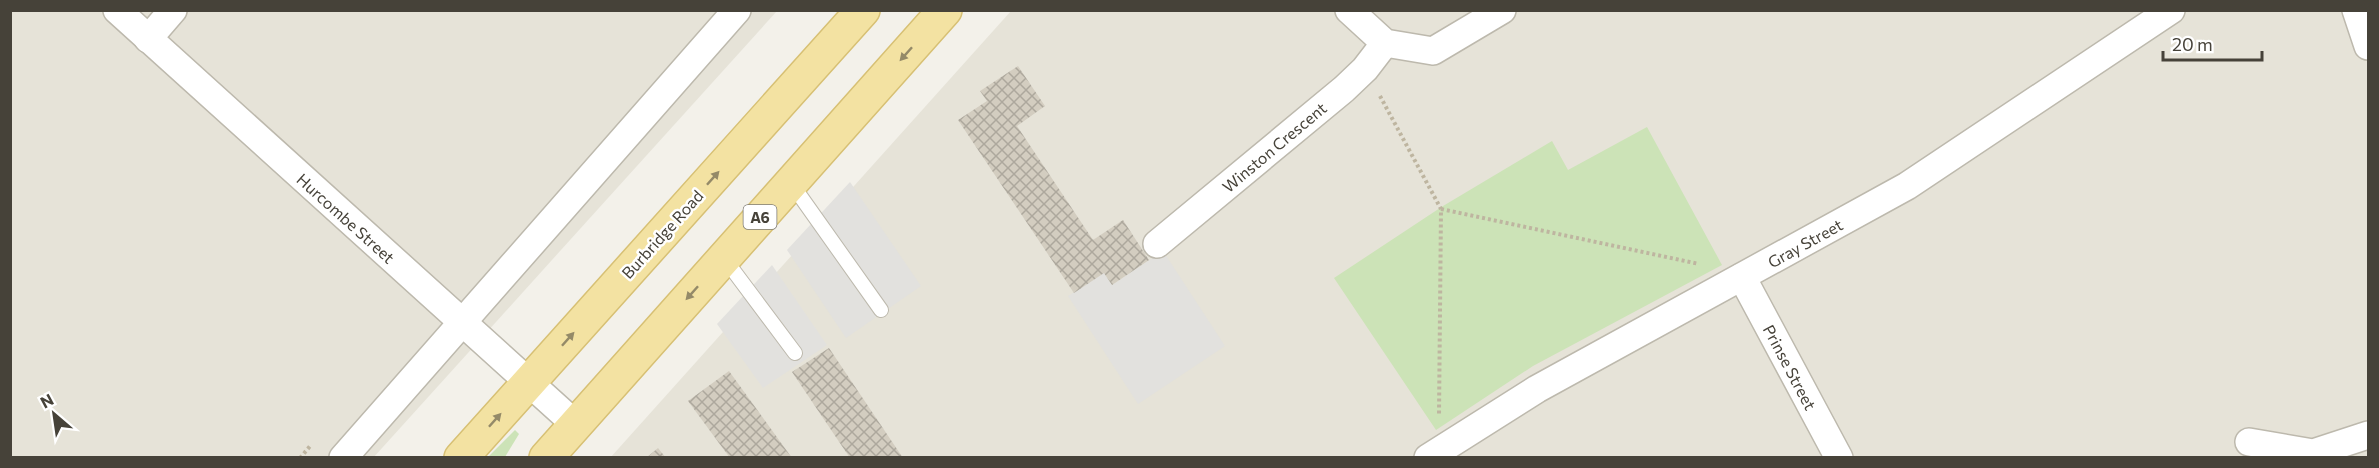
<svg xmlns="http://www.w3.org/2000/svg" width="2379" height="468" font-family="Commissioner,sans-serif">
<defs>
<pattern id="building-cross-hatch" width="8" height="8" patternUnits="userSpaceOnUse" patternTransform="scale(1.5)"><rect width="8" height="8" fill="#d3cdc0"/><path d="M0 0l8 8M0 8l8-8" fill="none" stroke="#ada89d"/></pattern>
</defs>
<rect width="100%" height="100%" fill="#f3f1ea"/>
<g fill="#e6e3d8">
<path d="M10 11H777L373 458 11 457Z"/>
<path d="M1011 11H2368V457L610 458Z"/>
</g>
<g fill="#cce3b7">
<path d="M1647 127 1722 265 1533 366 1436 430 1334 278 1443 206 1552 141 1568 170Z"/>
<path d="M515 430 519 434 505 457H488Z"/>
</g>
<g fill="#e2e1de">
<path d="M850 182 921 286 846 338 787 250Z"/>
<path d="M1163 251 1225 346 1138 404 1068 296 1104 273 1112 285Z"/>
<path d="M772 265 827 345 763 388 717 324Z"/>
</g>
<g fill="url(#building-cross-hatch)">
<path d="M1018 66 1045 106 1017 126 1093 240 1123 220 1149 260 1112 285 1104 273 1074 293 958 120 987 101 980 91Z"/>
<path d="M829 348 903 458H850L792 372Z"/>
<path d="M729 371 792 458H730L688 401Z"/>
<path d="M658 448 666 458H646Z"/>
</g>
<g fill="none" stroke-linecap="round" stroke-linejoin="round">
<g stroke="#bdb9ad" stroke-width="16">
<g id="lane">
<path d="M791 183 881 310"/>
<path d="M724 258 795 353"/>
</g>
</g>
<g stroke="#bdb9ad" stroke-width="30">
<g id="street">
<path d="M117 10 575 424"/>
<path d="M1349 10 1385 43 1433 51 1502 10"/>
<path d="M2356 10 2368 46"/>
<path d="M148 39 173 10"/>
<path d="M1157 244 1344 89 1365 69 1385 43"/>
<path d="M1742 277 1839 458"/>
<path d="M2249 442 2313 453 2368 435"/>
<path d="M343 458 737 10"/>
<path d="M1428 458 1537 389 1907 186 2171 10"/>
</g>
</g>
<g stroke="#d7c074" stroke-width="36">
<g id="primary">
<path d="M461 458 863 10"/>
<path d="M546 458 945 10"/>
</g>
</g>
<g stroke="#beb5a0" stroke-width="4" stroke-dasharray="3 3" stroke-linecap="butt">
<path d="M1380 96 1441 209 1439 415"/>
<path d="M1441 209 1699 264"/>
<path d="M300 458 311 445"/>
</g>
<use href="#lane" stroke="#fff" stroke-width="14"/>
<use href="#street" stroke="#fff" stroke-width="27"/>
<use href="#primary" stroke="#f3e2a2" stroke-width="33"/>
</g>
<defs><path id="oneway-solid" d="M-6-.8H1V-3.2L6.5 0L1 3.2V.8H-6Z" transform="scale(1.5)"/></defs>
<g fill="#948a68">
<use href="#oneway-solid" transform="translate(906 54) rotate(132)"/>
<use href="#oneway-solid" transform="translate(713 178) rotate(-48)"/>
<use href="#oneway-solid" transform="translate(692 293) rotate(132)"/>
<use href="#oneway-solid" transform="translate(568 339) rotate(-48)"/>
<use href="#oneway-solid" transform="translate(495 420) rotate(-48)"/>
</g>
<g text-anchor="middle" dominant-baseline="central" stroke-width="5" stroke-linejoin="round" paint-order="stroke">
<rect fill="#fff" stroke="#7e7b74" stroke-width="1.5" x="743.5" y="205" width="33" height="24" rx="4.5"/>
<g font-size="15" font-weight="bold" fill="#464239">
<text x="760" y="217">A6</text>
</g>
<g font-size="16" fill="#464239" stroke="#fff">
<text transform="translate(1274 147) rotate(-40)">Winston Crescent</text>
<text transform="translate(346 218) rotate(42)">Hurcombe Street</text>
<text transform="translate(662 234) rotate(-48)">Burbridge Road</text>
<text transform="translate(1805 243) rotate(-29)">Gray Street</text>
<text transform="translate(1790 367) rotate(62)">Prinse Street</text>
</g>
</g>
<rect width="2379" height="468" fill="none" stroke="#464239" stroke-width="24"/>
<g transform="translate(54 414) rotate(331)" stroke="#ffffff" stroke-width="4.5" paint-order="stroke">
<path d="M0-4.5L10 22L0 15L-10 22Z" fill="#464239"/>
<text y="-9" font-size="16" font-weight="bold" text-anchor="middle" fill="#464239">N</text>
</g>
<path d="M2163 51v9h99v-9" fill="none" stroke="#464239" stroke-width="3"/>
<text x="2172" y="51" font-size="18" fill="#464239" stroke="#ffffff" stroke-width="4.5" paint-order="stroke">20 m</text>
</svg>
